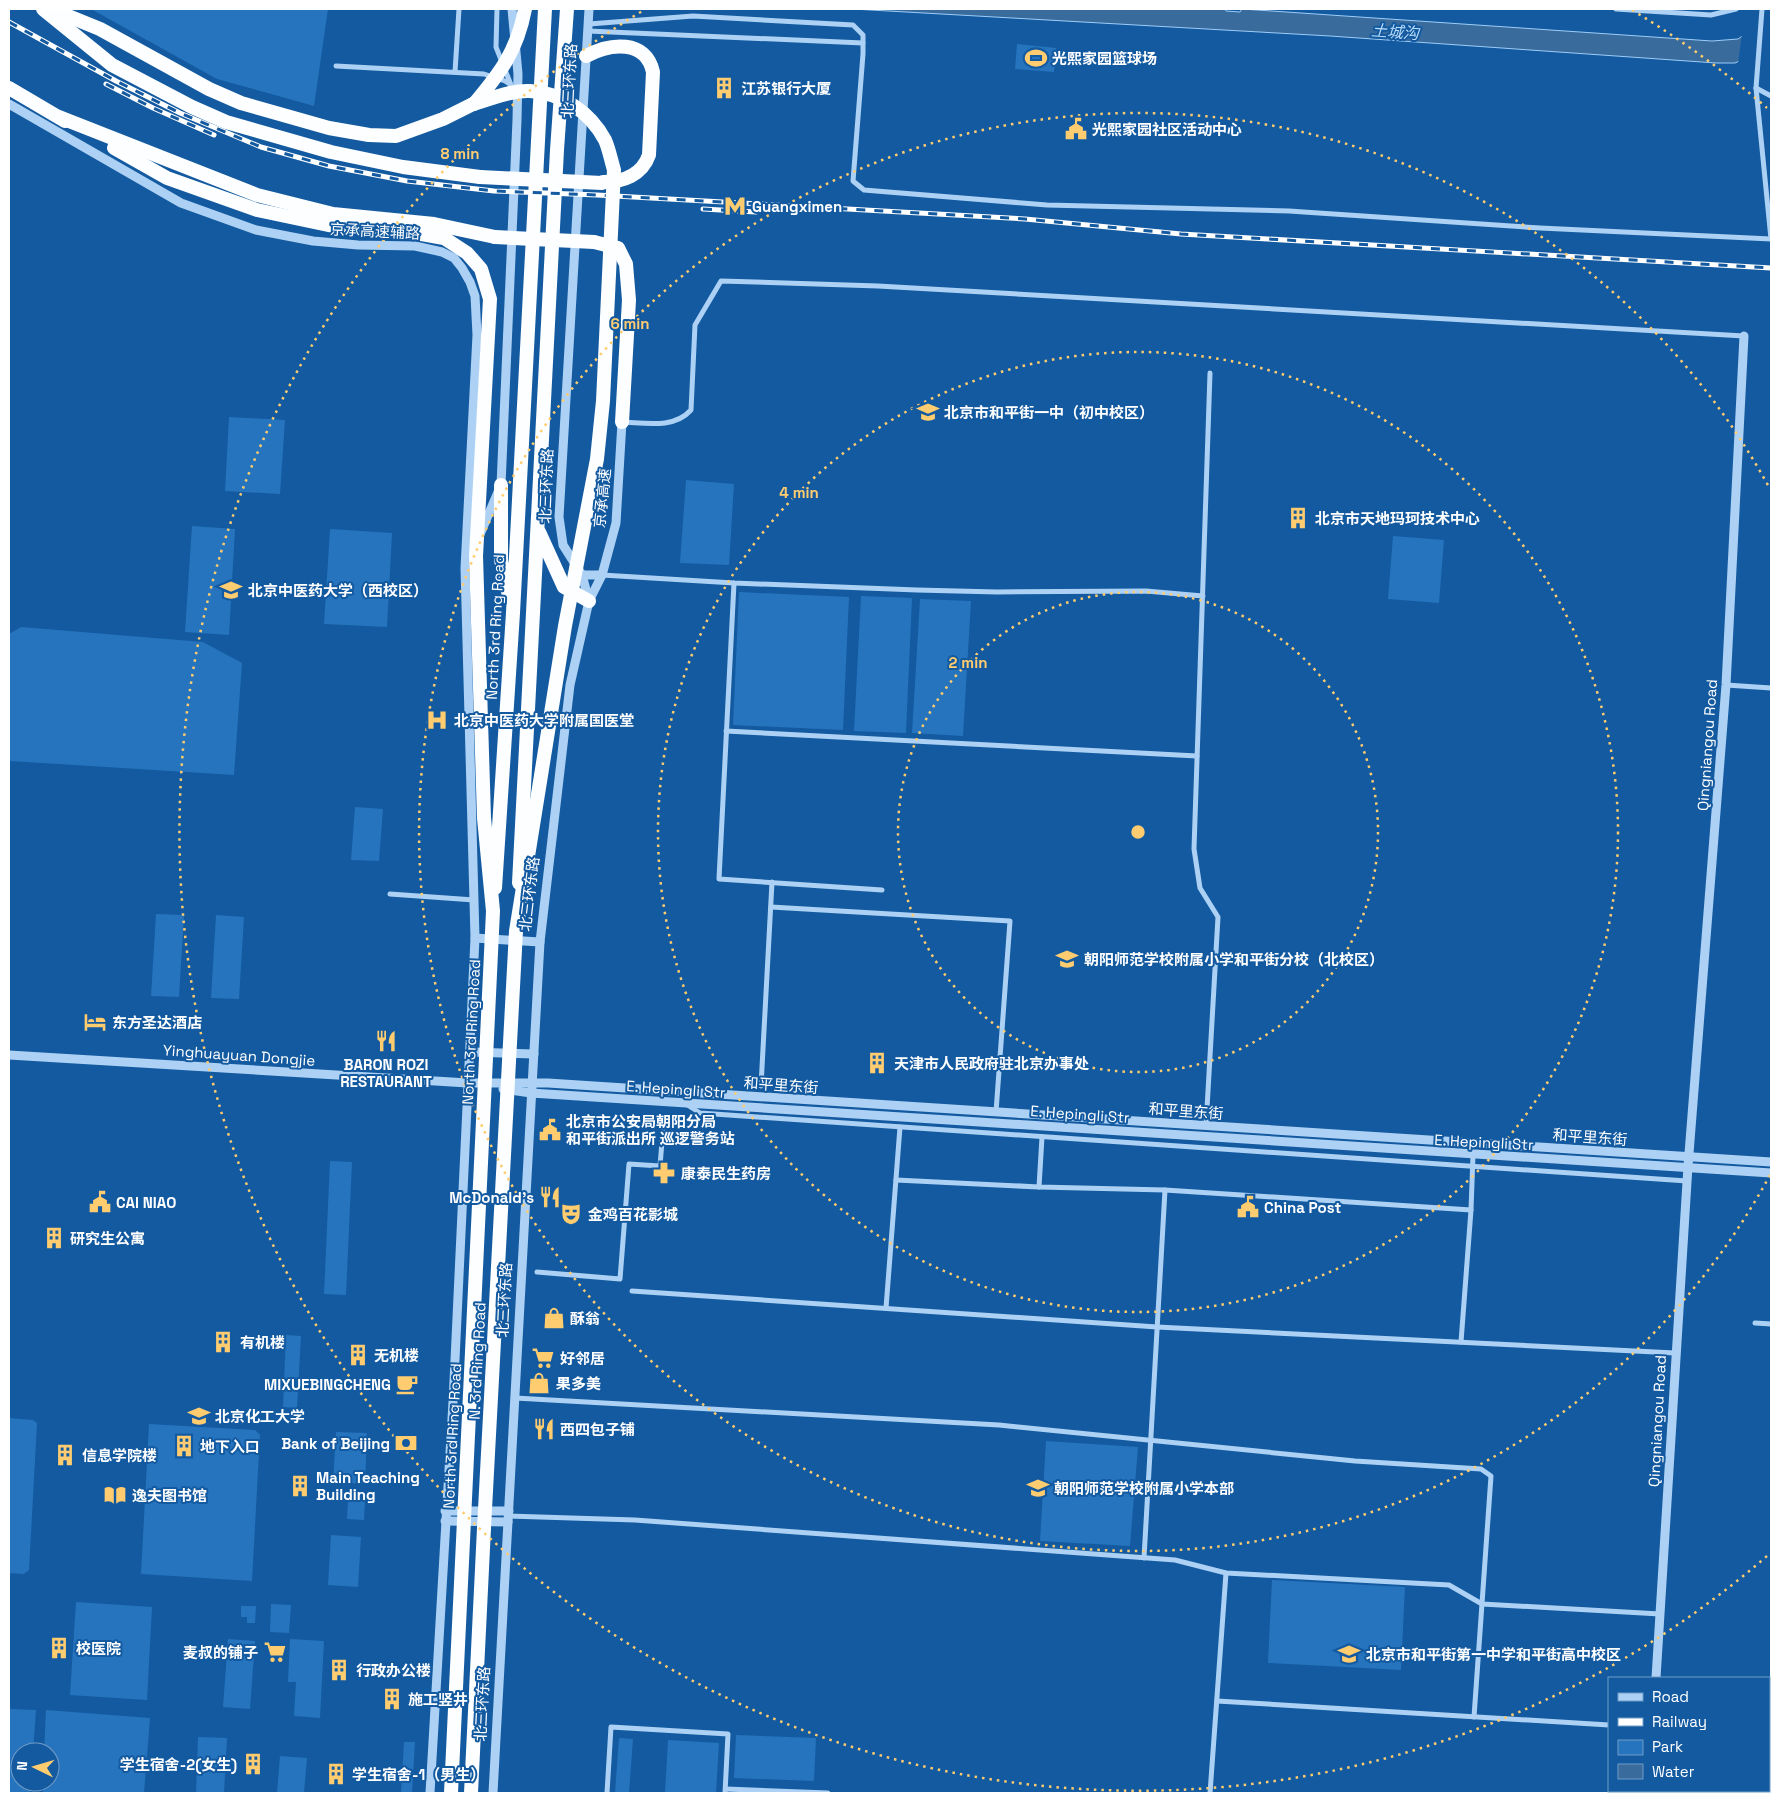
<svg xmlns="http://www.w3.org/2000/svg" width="1780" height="1802" font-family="'Space Grotesk','Noto Sans SC',sans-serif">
<rect width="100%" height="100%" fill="#135aa0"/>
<g fill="#2674be">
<path d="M91 9H328L314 106 217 79Z"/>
<path d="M1017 44 1056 48 1054 72 1015 69Z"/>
<path d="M229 417 285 420 280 494 225 491Z"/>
<path d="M686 480 734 484 729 565 680 563Z"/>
<path d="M192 526 235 529 229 635 185 632Z"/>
<path d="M330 529 392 533 387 627 324 624Z"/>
<path d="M1393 536 1444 540 1439 603 1388 599Z"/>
<path d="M739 592 849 597 843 730 733 725Z"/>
<path d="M861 596 912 598 906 733 854 731Z"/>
<path d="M920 599 971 601 963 736 912 733Z"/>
<path d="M21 627 203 642 242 663 234 775 10 761 9 634Z"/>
<path d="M355 807 383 809 379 861 351 860Z"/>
<path d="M156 914 184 915 179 997 151 996Z"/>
<path d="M216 915 244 917 239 999 211 998Z"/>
<path d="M330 1161 352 1162 346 1295 324 1294Z"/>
<path d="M286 1335 301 1336 297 1408 283 1407Z"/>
<path d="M9 1418 33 1420 37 1423 29 1570 24 1574 9 1573Z"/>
<path d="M149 1424 255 1430 260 1435 252 1581 141 1574Z"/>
<path d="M336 1432 367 1433 365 1484 333 1482Z"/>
<path d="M1046 1441 1138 1447 1130 1546 1040 1541Z"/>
<path d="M348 1499 365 1500 364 1520 347 1519Z"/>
<path d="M331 1535 361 1537 358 1587 328 1585Z"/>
<path d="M1272 1580 1405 1587 1401 1670 1268 1663Z"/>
<path d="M76 1602 152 1607 147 1700 70 1695Z"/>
<path d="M271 1604 291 1605 289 1633 270 1632Z"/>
<path d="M241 1606H256L255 1623H247V1617H241Z"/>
<path d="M228 1639 255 1641 250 1709 223 1707Z"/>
<path d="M290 1639 324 1641 320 1718 294 1716 296 1682H288Z"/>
<path d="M9 1709 36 1710 33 1752H20V1782H31L30 1793H9Z"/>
<path d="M46 1710 150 1718 144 1793H43V1782H50V1752H44Z"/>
<path d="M736 1735 816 1738 814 1781 734 1778Z"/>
<path d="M198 1737 227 1738 224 1793H196Z"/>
<path d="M619 1738 633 1739 629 1793H615Z"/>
<path d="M668 1740 719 1743 716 1793H665Z"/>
<path d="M404 1742H415L412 1793H401Z"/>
<path d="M280 1756 307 1758 304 1793H277Z"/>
</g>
<path fill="#396b9d" stroke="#9ecdf7" d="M853 9H1225L1226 11 1240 12 1242 9 1712 41 1738 39 1771 16V47L1735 63H1716L1330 36Z"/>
<path fill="#135aa0" d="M1771 14V49L1738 64 1742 33Z"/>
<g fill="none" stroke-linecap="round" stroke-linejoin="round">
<g stroke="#acd1f4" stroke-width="5">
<path d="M497 9 496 47 511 85"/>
<path d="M1616 9 1711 15 1736 9"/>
<path d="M1762 9 1756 88 1771 239"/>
<path d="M589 24 693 16 853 25 863 35V54L853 181 864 190 1047 205 1289 211 1540 228 1771 239"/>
<path d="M588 31 863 43"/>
<path d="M336 66 484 74 505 81 511 85"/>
<path d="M455 72 459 9"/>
<path d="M1756 88 1771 96"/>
<path d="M622 422C646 423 674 429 691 410L695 325 721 281 878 286 1744 336"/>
<path d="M602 575 734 583 917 590 997 592 1146 591 1203 596"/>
<path d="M734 583 719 879 882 890"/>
<path d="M1726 685 1771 688"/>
<path d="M726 731 1197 756"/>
<path d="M390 894 474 900"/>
<path d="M771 907 1010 921 996 1112"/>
<path d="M761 1086 772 882"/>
<path d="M686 1104 700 1113 1687 1181"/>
<path d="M1206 1126 1218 917 1200 888 1194 849 1210 373"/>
<path d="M896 1180 1039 1187 1165 1190 1471 1210 1473 1155"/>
<path d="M1039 1187 1042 1137"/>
<path d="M537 1272 620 1279 629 1164 660 1166 663 1129"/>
<path d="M632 1291 1157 1327 1675 1353"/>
<path d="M886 1308 900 1127"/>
<path d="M1755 1323 1771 1324"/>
<path d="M1461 1342 1471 1210"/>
<path d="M515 1398 999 1425 1355 1461 1481 1469 1491 1476 1474 1717"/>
<path d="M508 1516 635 1520 1175 1560 1226 1573 1449 1585 1482 1604 1660 1614"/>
<path d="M1144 1558 1165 1190"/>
<path d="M1217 1701 1609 1725"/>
<path d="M726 1789 828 1793"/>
<path d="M607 1793 611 1727 728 1734 725 1793"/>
<path d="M1210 1793 1226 1573"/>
</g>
<g stroke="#acd1f4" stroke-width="9">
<path d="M9 104 181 203 256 230 313 241 358 245 415 246 442 252 454 258 462 268 470 282 475 296 477 335 465 568 475 938 453 1402 430 1793"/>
<path d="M481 532 501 485 517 120 518 74 512 9"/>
<path d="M582 575H602"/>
<path d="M589 601 602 575 616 523 622 422"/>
<path d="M475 938 540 942"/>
<path d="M470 1052 534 1054"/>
<path d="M9 1055 468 1083H548L1771 1162"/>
<path d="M503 1089 531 1093 1771 1173"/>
<path d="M445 1511H509"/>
<path d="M445 1521 508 1522"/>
<path d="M1656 1678 1688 1166 1726 685 1744 336"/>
<path d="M493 1793 540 942 570 685 589 601 582 575 563 545 559 517 589 9"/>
<path d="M1649 1793V1791"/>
</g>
<g stroke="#fcfeff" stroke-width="14">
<path d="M43 9 112 65 192 107 226 122 331 152 403 167 480 177"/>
<path d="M51 9 100 29 209 89 241 103 329 128 369 135 396 136 443 119 473 104"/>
<path d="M586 56C610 43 646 39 653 72L649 155C642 175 623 182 603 182"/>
<path d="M9 88 65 121"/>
<path d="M59 117 257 195 333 214 434 224 495 237"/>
<path d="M594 242 618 248 626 264 629 300 622 422"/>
<path d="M501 485V560L509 596"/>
<path d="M539 532 564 587 589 601"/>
<path d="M519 883 557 150 567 9"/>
<path d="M495 888 513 613 545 9"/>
<path d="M471 1793 484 1528"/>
</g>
<g stroke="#fff" stroke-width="5">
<g id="rail">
<path d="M9 22 116 81 180 113 261 147 329 166 407 181 494 191 597 195 1025 219 1181 234 1771 268"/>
<path d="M106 84 153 108 214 135"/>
<path d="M703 209 756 212"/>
</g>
</g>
<use href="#rail" stroke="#135aa0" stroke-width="3" stroke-dasharray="9" stroke-linecap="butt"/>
<g stroke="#fcfeff" stroke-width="14">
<path d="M473 104C491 99 511 90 530 91 562 93 590 112 605 140 609 149 611 160 614 170L603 401 597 459 565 626 516 931 484 1528"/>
<path d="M474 104C501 72 517 51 525 9"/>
<path d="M114 148 167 178 257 210 333 226 416 233 444 238 467 253 481 269 490 299 476 556 484 818 493 911 451 1793"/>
<path d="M480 177 602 183"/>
<path d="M495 237 594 242"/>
</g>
</g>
<g fill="none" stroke="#ffcc6f" stroke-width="2.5" stroke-dasharray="2.5 5">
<circle cx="1138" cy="832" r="240"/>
<circle cx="1138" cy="832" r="480"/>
<path d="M1770 1175A719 719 0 1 1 1770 489"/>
<path d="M1767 1556A959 959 0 1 1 644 10M1632 10A959 959 0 0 1 1767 108"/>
</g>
<defs>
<g id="stadium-bare" transform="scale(1.725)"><path d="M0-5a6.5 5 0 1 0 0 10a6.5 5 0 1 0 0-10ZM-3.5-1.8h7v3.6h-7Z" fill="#ffcc6f" stroke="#135aa0" stroke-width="2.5" paint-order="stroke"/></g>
<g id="building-bare" transform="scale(1.725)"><path d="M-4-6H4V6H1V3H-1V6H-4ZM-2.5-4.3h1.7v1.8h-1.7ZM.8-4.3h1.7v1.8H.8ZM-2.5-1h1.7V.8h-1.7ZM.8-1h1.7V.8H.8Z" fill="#ffcc6f" stroke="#135aa0" stroke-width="2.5" paint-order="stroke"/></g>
<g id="civic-bare" transform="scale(1.725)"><path d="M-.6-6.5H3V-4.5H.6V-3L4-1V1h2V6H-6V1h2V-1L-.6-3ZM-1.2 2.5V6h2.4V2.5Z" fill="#ffcc6f" stroke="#135aa0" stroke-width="2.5" paint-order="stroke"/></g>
<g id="metro-bare" transform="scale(1.725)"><path d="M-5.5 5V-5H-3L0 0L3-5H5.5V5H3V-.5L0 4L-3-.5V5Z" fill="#ffcc6f" stroke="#135aa0" stroke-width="2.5" paint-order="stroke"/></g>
<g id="school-bare" transform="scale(1.725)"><path d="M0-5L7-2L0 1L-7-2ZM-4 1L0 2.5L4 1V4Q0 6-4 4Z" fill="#ffcc6f" stroke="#135aa0" stroke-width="2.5" paint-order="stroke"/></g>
<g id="university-bare" transform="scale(1.725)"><path d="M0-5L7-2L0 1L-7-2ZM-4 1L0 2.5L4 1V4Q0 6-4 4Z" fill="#ffcc6f" stroke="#135aa0" stroke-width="2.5" paint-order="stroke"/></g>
<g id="hospital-bare" transform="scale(1.725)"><path d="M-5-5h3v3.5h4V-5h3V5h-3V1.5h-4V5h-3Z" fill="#ffcc6f" stroke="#135aa0" stroke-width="2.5" paint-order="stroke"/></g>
<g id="hotel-bare" transform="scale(1.725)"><path d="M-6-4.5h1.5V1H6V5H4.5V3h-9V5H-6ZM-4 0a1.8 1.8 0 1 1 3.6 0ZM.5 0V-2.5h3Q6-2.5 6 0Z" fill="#ffcc6f" stroke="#135aa0" stroke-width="2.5" paint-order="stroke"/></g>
<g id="restaurant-bare" transform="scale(1.725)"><path d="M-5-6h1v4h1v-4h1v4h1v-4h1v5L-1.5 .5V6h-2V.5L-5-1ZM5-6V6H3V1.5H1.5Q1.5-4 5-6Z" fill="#ffcc6f" stroke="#135aa0" stroke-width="2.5" paint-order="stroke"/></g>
<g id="pharmacy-bare" transform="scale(1.725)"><path d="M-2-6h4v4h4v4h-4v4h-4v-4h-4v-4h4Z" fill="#ffcc6f" stroke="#135aa0" stroke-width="2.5" paint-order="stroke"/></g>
<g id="theatre-bare" transform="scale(1.725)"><path d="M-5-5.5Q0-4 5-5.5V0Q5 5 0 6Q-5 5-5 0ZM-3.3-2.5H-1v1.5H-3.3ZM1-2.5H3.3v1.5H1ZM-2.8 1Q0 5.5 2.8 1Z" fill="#ffcc6f" stroke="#135aa0" stroke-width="2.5" paint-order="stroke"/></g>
<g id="shop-bare" transform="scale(1.725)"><path d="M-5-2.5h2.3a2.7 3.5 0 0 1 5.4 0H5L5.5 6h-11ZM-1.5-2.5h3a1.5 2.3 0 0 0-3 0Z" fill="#ffcc6f" stroke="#135aa0" stroke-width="2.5" paint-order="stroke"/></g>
<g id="supermarket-bare" transform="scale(1.725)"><path d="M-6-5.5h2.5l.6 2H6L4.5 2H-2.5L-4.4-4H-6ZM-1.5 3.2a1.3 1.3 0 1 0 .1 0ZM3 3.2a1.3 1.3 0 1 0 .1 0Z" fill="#ffcc6f" stroke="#135aa0" stroke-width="2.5" paint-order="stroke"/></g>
<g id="cafe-bare" transform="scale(1.725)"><path d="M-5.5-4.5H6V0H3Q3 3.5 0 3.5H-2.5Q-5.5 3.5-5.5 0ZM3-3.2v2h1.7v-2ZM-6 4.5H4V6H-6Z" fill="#ffcc6f" stroke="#135aa0" stroke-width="2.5" paint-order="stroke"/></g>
<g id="bank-bare" transform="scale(1.725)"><path d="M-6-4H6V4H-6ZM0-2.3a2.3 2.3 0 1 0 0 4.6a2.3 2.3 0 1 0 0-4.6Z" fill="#ffcc6f" stroke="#135aa0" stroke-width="2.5" paint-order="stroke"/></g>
<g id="library-bare" transform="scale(1.725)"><path d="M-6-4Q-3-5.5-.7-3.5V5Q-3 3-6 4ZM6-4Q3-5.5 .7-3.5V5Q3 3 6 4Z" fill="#ffcc6f" stroke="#135aa0" stroke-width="2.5" paint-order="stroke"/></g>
</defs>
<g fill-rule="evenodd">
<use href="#stadium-bare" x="1036" y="58"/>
<use href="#building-bare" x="724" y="88"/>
<use href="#civic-bare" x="1076" y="129"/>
<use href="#metro-bare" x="735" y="206"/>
<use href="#school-bare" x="928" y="412"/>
<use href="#building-bare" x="1298" y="518"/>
<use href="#university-bare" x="231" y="590"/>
<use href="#hospital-bare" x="437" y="720"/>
<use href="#school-bare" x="1067" y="959"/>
<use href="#hotel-bare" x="95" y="1022"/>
<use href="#restaurant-bare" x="386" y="1041"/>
<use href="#building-bare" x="877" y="1063"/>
<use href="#civic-bare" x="550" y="1130"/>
<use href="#pharmacy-bare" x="664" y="1173"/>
<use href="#restaurant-bare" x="550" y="1197"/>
<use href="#civic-bare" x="100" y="1202"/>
<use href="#civic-bare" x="1248" y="1207"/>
<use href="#theatre-bare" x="571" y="1214"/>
<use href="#building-bare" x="54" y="1238"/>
<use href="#shop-bare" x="554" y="1318"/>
<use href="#building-bare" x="223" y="1342"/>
<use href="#building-bare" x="358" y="1355"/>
<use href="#supermarket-bare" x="543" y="1358"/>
<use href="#shop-bare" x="539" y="1383"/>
<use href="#cafe-bare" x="407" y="1384"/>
<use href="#university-bare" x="199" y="1416"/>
<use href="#restaurant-bare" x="544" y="1429"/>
<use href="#bank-bare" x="406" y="1443"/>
<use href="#building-bare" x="184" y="1446"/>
<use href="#building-bare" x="65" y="1455"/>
<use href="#building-bare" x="300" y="1486"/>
<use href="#school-bare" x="1038" y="1488"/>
<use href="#library-bare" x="115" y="1495"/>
<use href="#building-bare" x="59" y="1648"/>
<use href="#supermarket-bare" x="275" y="1652"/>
<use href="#school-bare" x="1349" y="1654"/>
<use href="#building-bare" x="339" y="1670"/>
<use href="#building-bare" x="392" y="1699"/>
<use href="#building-bare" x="253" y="1764"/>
<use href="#building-bare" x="336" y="1774"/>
</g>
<g text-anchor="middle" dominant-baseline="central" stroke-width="4" stroke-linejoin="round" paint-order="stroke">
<g font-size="15" font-weight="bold" fill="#fff" stroke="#135aa0" text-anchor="start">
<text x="1052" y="58">光熙家园篮球场</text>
<text x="741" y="88">江苏银行大厦</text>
<text x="1092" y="129">光熙家园社区活动中心</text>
<text x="752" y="206">Guangximen</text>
<text x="944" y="412">北京市和平街一中（初中校区）</text>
<text x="1315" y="518">北京市天地玛珂技术中心</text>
<text x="248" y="590">北京中医药大学（西校区）</text>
<text x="454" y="720">北京中医药大学附属国医堂</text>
<text x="1084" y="959">朝阳师范学校附属小学和平街分校（北校区）</text>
<text x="112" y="1022">东方圣达酒店</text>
<text x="894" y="1063">天津市人民政府驻北京办事处</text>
<text x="386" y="1064" text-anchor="middle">BARON ROZI<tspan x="386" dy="17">RESTAURANT</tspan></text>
<text x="566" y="1121">北京市公安局朝阳分局<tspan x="566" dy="17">和平街派出所 巡逻警务站</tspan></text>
<text x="681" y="1173">康泰民生药房</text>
<text x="534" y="1197" text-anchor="end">McDonald's</text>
<text x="116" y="1202">CAI NIAO</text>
<text x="1264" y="1207">China Post</text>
<text x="588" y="1214">金鸡百花影城</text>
<text x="70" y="1238">研究生公寓</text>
<text x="570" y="1318">酥翁</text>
<text x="240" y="1342">有机楼</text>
<text x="374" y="1355">无机楼</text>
<text x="560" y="1358">好邻居</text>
<text x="556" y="1383">果多美</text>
<text x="391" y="1384" text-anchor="end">MIXUEBINGCHENG</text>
<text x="215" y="1416">北京化工大学</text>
<text x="560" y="1429">西四包子铺</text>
<text x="390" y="1443" text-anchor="end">Bank of Beijing</text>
<text x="200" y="1446">地下入口</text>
<text x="82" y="1455">信息学院楼</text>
<text x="316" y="1477">Main Teaching<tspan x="316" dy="17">Building</tspan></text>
<text x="1054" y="1488">朝阳师范学校附属小学本部</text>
<text x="132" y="1495">逸夫图书馆</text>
<text x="76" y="1648">校医院</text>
<text x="258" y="1652" text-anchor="end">麦叔的铺子</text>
<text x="1366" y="1654">北京市和平街第一中学和平街高中校区</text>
<text x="356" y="1670">行政办公楼</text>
<text x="408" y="1699">施工竖井</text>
<text x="237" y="1764" text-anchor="end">学生宿舍-2(女生)</text>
<text x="352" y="1774">学生宿舍-1（男生）</text>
</g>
<g font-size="15" fill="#fff" stroke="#135aa0">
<text transform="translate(569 81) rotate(-87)">北三环东路</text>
<text transform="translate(375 231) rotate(3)">京承高速辅路</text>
<text transform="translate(546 486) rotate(-88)">北三环东路</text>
<text transform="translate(602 498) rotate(-84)">京承高速</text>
<text transform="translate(495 627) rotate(-87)">North 3rd Ring Road</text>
<text transform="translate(1707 745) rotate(-86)">Qingniangou Road</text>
<text transform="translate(529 894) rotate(-83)">北三环东路</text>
<text transform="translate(471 1032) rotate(-87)">North 3rd Ring Road</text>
<text transform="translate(239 1055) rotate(4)">Yinghuayuan Dongjie</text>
<text transform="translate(781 1085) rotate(4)">和平里东街</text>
<text transform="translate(676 1089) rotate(4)">E. Hepingli Str</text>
<text transform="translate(1186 1111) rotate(4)">和平里东街</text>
<text transform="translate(1080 1114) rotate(4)">E. Hepingli Str</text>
<text transform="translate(1590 1137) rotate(4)">和平里东街</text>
<text transform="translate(1484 1142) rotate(3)">E. Hepingli Str</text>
<text transform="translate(504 1300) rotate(-87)">北三环东路</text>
<text transform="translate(477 1361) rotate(-87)">N. 3rd Ring Road</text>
<text transform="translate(1657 1421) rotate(-87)">Qingniangou Road</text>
<text transform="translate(452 1436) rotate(-87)">North 3rd Ring Road</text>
<text transform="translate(482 1704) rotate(-87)">北三环东路</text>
</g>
<g font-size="16" font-style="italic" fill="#b8dbfa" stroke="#135aa0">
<text transform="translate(1395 32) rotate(4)">土城沟</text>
</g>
</g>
<circle cx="1138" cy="832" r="8" fill="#ffcc6f" stroke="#135aa0" stroke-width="2.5"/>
<g font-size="15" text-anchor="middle" font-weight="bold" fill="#ffcc6f" stroke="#135aa0" stroke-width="4" stroke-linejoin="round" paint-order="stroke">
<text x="460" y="159">8 min</text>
<text x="630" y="329">6 min</text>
<text x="799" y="498">4 min</text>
<text x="968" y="668">2 min</text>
</g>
<rect width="1780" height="1802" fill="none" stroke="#ffffff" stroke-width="20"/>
<rect x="1608" y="1677" width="162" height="115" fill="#135aa0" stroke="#719cc6"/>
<rect x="1618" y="1693" width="25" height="8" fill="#acd1f4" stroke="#719cc6"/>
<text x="1652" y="1702" font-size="15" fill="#ffffff">Road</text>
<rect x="1618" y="1718" width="25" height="8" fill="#ffffff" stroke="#719cc6"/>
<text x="1652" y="1727" font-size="15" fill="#ffffff">Railway</text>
<rect x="1618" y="1740" width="25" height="15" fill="#2674be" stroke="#719cc6"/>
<text x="1652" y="1752" font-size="15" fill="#ffffff">Park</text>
<rect x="1618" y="1764" width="25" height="15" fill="#396b9d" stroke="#719cc6"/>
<text x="1652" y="1777" font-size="15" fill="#ffffff">Water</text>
<g transform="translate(35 1767) rotate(275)"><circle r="24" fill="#135aa0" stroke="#719cc6"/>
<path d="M0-4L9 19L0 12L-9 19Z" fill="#ffcc6f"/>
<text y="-8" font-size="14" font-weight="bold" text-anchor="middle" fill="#ffffff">N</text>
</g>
</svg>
